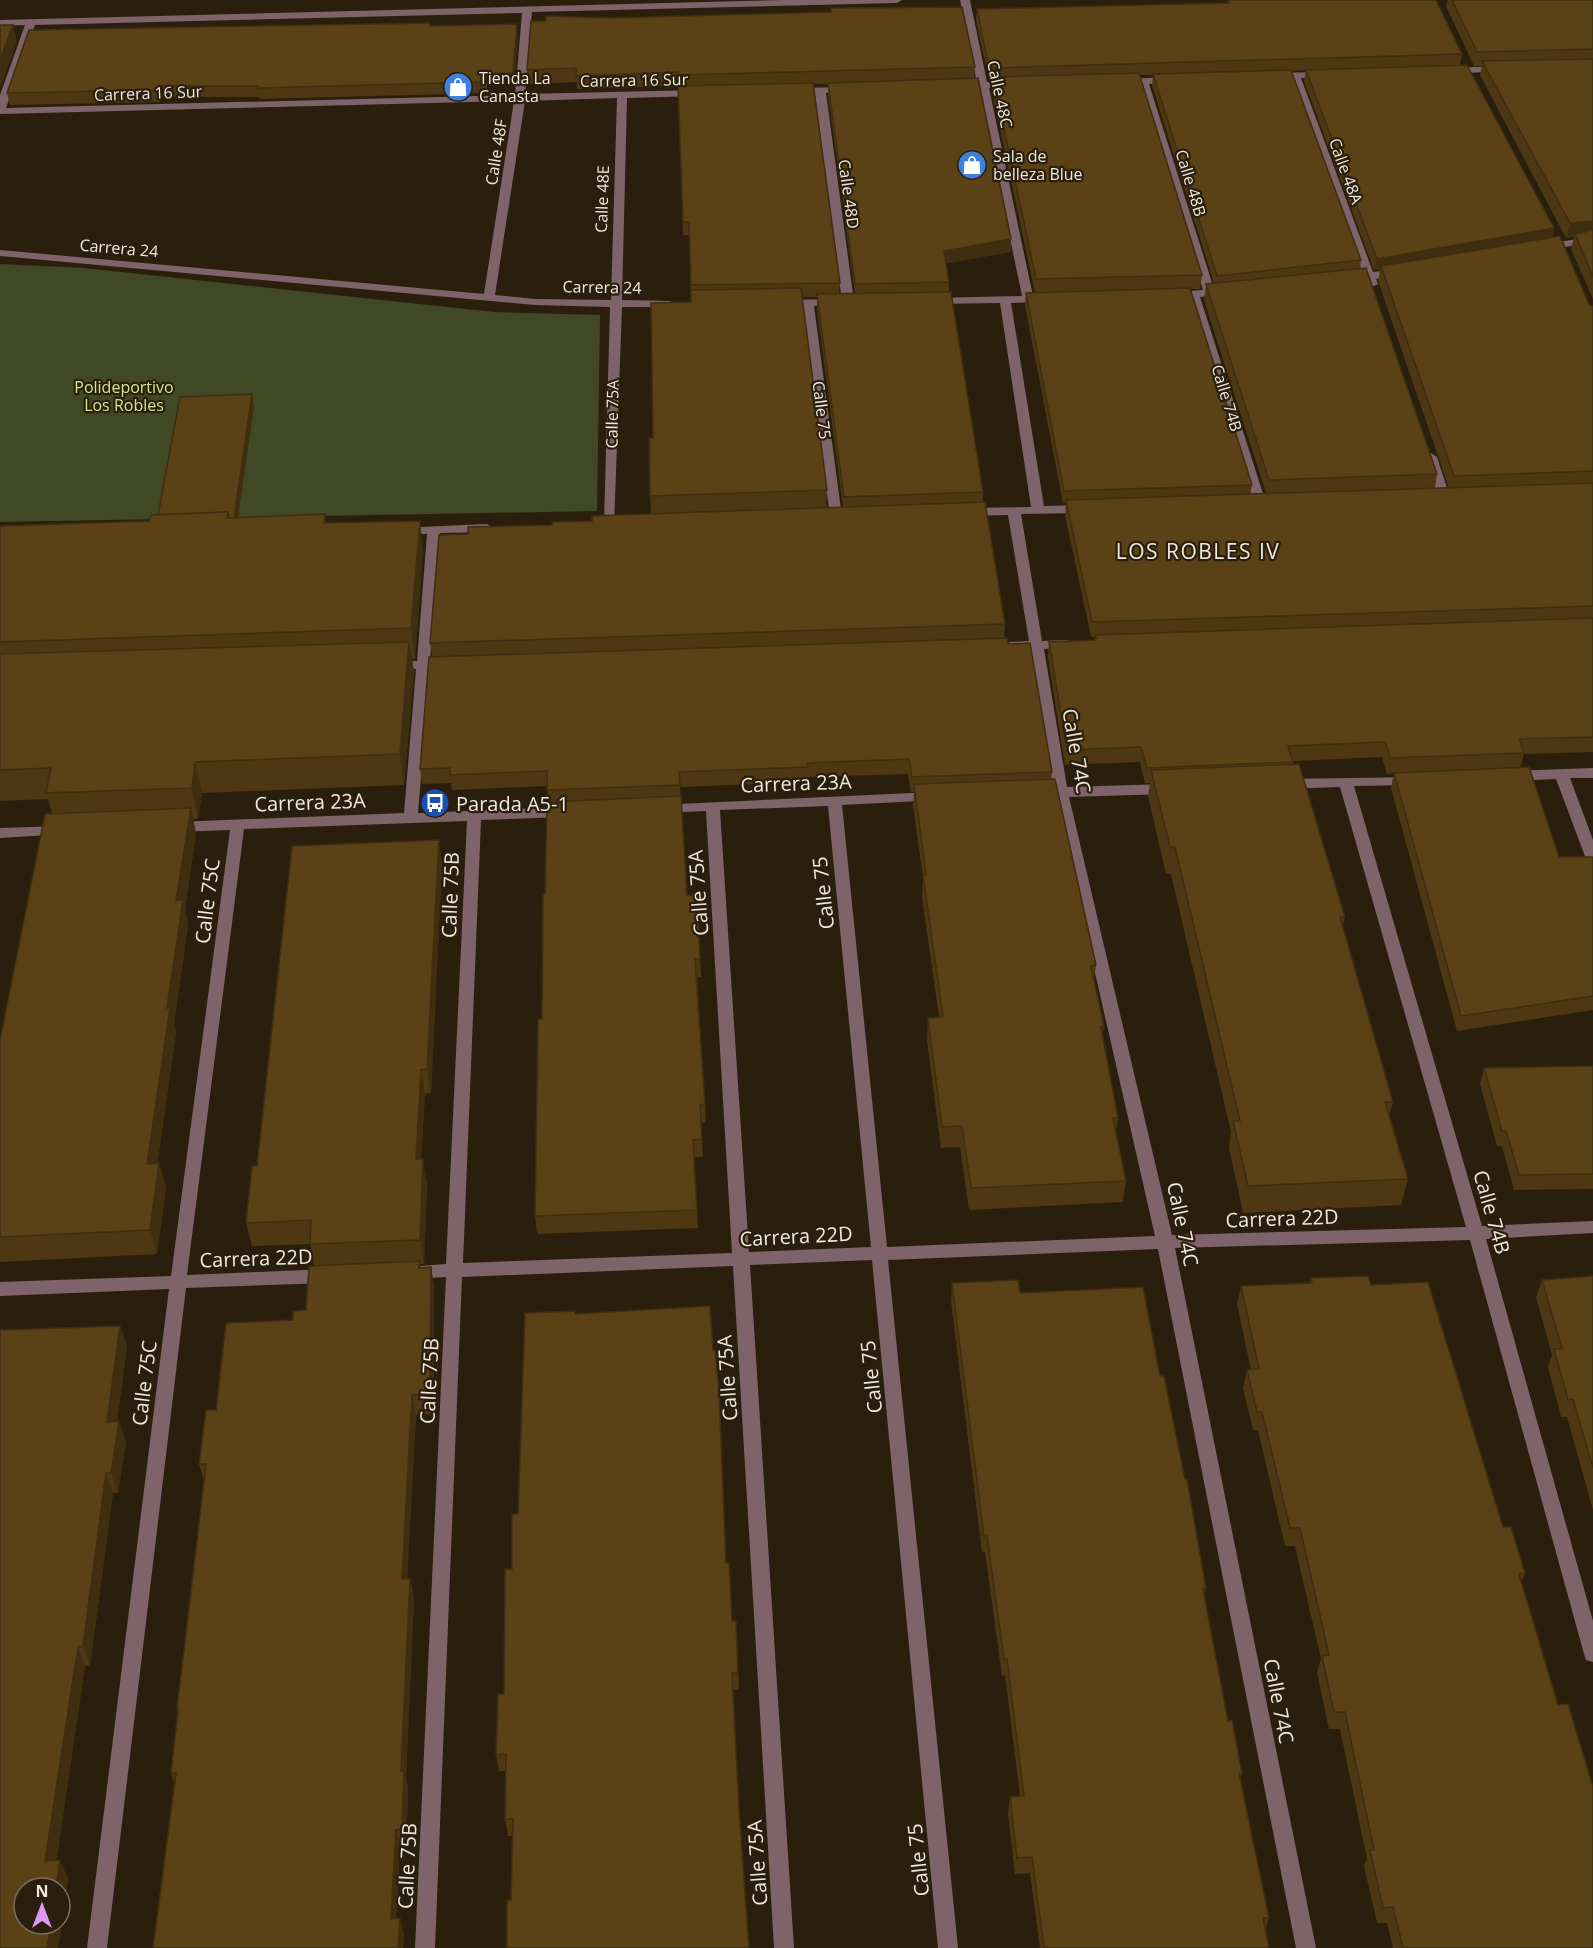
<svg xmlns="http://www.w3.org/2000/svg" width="1593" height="1948" font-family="'Open Sans',sans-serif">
<rect width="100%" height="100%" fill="#2a1f0d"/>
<path fill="#404826" d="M0 264 84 268 494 312 600 315 597 511 0 522Z"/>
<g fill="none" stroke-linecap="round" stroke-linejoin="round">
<g fill="#7f636b" fill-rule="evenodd">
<path d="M785 0H902L897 3 532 12 525 94 699 90 704 93 699 96 627 98 622 300 670 301 676 304 670 307H622L614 527H606L604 524 610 307 535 305 0 256V250L484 294 514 101 0 114V95L25 25 0 26V20ZM522 13 515 95 6 108 35 25ZM617 98 611 300 535 299 495 295 525 101Z"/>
<path d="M960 0H970L987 82H1011L1016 85 1011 88H989L1033 296H1045L1051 299 1045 302 1011 303 1044 506 1083 505 1089 509 1083 513 1021 514 1042 641 1067 640 1074 644 1067 648 1044 649 1067 787 1167 784 1174 789 1167 794 1069 797 1172 1235 1466 1227 1340 787 1284 789 1277 784 1284 779 1418 777 1420 780 1418 783 1413 785 1354 786 1482 1226 1593 1221V1233L1486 1239 1593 1621V1662L1586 1660 1584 1654 1470 1240 1175 1248 1316 1948H1296L1158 1249 888 1260 958 1948H938L872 1260 750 1265 794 1948H774L733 1266 462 1277 435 1948H415L446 1277 412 1279 406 1277 404 1272 406 1267 446 1264 467 821 244 829 187 1275 328 1269 334 1271 336 1276 334 1281 328 1283 186 1288 107 1948H87L169 1289 0 1296V1282L171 1276 230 830 175 832 168 827 175 822 404 813 416 669 393 670 386 666 393 662 417 661 427 534H399L397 531 399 528 487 524 493 528 487 532 440 533 430 660H447L454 664 447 668 430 669 418 813 565 807 572 812 565 817 481 820 463 1263 732 1253 706 811 661 813 654 808 656 805 933 792 940 797 938 800 842 805 887 1247 1155 1236 1055 797 1038 798 1031 793 1038 788H1053L1030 649 1010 650 1003 646 1010 642 1029 641 1008 515 966 516 960 512 966 508 1031 507 1000 303 934 304 928 301 934 298 1022 296 979 89H960L955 86 960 83H977ZM828 806 871 1247 749 1252 720 810Z"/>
<path d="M1500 66 1505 69 1504 71 1449 74 1444 71 1449 68Z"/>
<path d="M1323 72 1328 75 1327 77 1301 78 1373 272 1398 269 1404 272 1398 275 1376 279 1378 284 1372 287 1368 286 1365 280 1350 282 1344 279 1346 277 1363 274 1291 79H1275L1270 76 1275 73Z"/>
<path d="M1173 77 1178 80 1177 82 1149 84 1214 289H1225L1231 292 1225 295 1200 297 1266 503 1260 507 1254 503 1189 297 1171 298 1165 295 1171 292 1203 290 1139 84 1122 85 1117 82 1122 79Z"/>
<path d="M846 87 851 90 850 92 826 93 854 302 848 305 842 302 815 94H795L790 91 795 88Z"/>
<path d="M1593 236V242L1543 251 1538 248 1543 245Z"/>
<path d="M835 299 841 302 839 304 814 306 842 517 836 521 830 517 803 306H784L778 303 784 300Z"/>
<path d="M1431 453 1437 457 1450 497 1448 500H1440L1438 497 1425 457Z"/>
<path d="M1593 768V778H1570L1593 840V864L1586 859 1556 779 1512 781 1505 776 1512 771Z"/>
<path d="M61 826 68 831 66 834 0 838V828Z"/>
</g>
</g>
<g fill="#4d3813" fill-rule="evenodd">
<path d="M1228 0H1436L1462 54 1460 65 1589 304 1593 307V752L1524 754 1520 768 1559 857H1593V1010L1457 1031 1391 788 1394 773 1387 774 1382 757 1293 761V765L1345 917 1343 926 1393 1102 1389 1116 1408 1179 1401 1205 1243 1213 1229 1148 1231 1132 1171 874H1166L1148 796 1150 783H1145L1140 762 1065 765 1048 657 1049 642 1094 640V637H1091L1065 515 1066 503H1063L1025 305 1026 293H1035L992 90V80H989L976 20 977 9 1227 3ZM1306 70 1304 81 1374 270H1380L1378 281 1449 488H1435L1437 474 1360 268 1361 260 1291 71ZM1140 75H1153L1152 85 1214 283 1206 284 1204 300 1266 493 1250 494 1252 485 1190 289H1200L1202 275Z"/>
<path d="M1448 0H1593V299L1571 249 1574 237 1566 238 1480 75 1482 66H1474L1446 6Z"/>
<path d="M531 21 975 67 974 78 1011 252 946 263 949 282V292L983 492V502L1005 624 1004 638 1008 644 1052 772 1051 779 1096 965 1094 981 1104 1027 1102 1038 1118 1118 1116 1131 1126 1181 1123 1202 969 1210 960 1147 941 1148 927 1040 928 1018 939 1017 922 897 923 877 913 806 914 792H911L908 774 808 777V782L680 787 687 895 700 959 701 977H697L706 1122 701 1123 703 1157H694L698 1228 537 1234 535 1216 542 1019 548 802 547 786 452 790 451 783 422 784 420 769 432 656 430 643 468 534 651 514 650 496 653 438 691 302 689 235H683L678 86 577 89V82L528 84 527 70ZM813 84H828V95L855 294H839L840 283ZM802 297H817V308L843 507 826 508 827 490Z"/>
<path d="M431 26 518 35 514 84 487 85V93L260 99 259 97H161L160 102 10 105 7 93Z"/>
<path d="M252 394 254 406 238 518 325 514 326 523 423 551 415 659H412L414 672 404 785 202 793 198 818 193 819 196 833 185 909 188 925 174 1025 176 1033 157 1164 159 1163 166 1188 157 1254 0 1262V1040L52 813 48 799 0 801V526L149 521 158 515Z"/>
<path d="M442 864 431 1093 425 1094 421 1159 427 1183 424 1264H420L421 1268 431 1267 434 1287V1390L432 1414 416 1415 407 1579H410L414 1598 406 1778 408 1789 406 1847H400L396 1918 404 1935 403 1948H153L174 1783 171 1773 178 1713 177 1709 204 1481 199 1464 216 1410 293 1320 306 1310 314 1265 310 1244 252 1246 246 1223 257 1166Z"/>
<path d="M1593 1066V1189L1514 1190 1502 1146H1497L1480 1084 1484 1068Z"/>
<path d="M1593 1276V1510L1567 1417H1561L1548 1367 1552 1355 1536 1297 1542 1280Z"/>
<path d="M1311 1278 1371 1285 1503 1527 1525 1573 1522 1581 1593 1948H1393L1387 1923H1377L1364 1866 1367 1859 1340 1729H1329L1317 1673 1321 1659 1295 1546H1285L1258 1430H1253L1243 1388 1247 1370H1251L1237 1304 1241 1286 1310 1283Z"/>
<path d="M952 1283 1020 1293 1160 1376 1206 1588 1204 1595 1228 1721 1242 1773 1240 1780 1269 1918 1266 1929 1269 1948H1040L1030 1873 1015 1874 1008 1813 1010 1797 1020 1796 1005 1675 1002 1676 985 1552H982L951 1301Z"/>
<path d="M576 1314 726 1563 732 1621H736L739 1690H733L511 1900 512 1836H508L505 1819 506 1771H499L496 1755 504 1694 512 1569 518 1514Z"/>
<path d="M127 1346 117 1422 119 1421 126 1442 118 1493H113L90 1666H85L56 1861 68 1878 58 1948H0Z"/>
</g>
<g fill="#3f2e0f">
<path d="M517 24 518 35 514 84 513 73Z"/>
<path d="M13 25 17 42 0 88V60Z"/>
<path d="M159 86 161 97 160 102 158 90Z"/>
<path d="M1593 221V234H1575L1574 237 1566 238 1570 223Z"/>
<path d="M1554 228 1552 240 1381 266 1380 270H1374L1377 259Z"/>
<path d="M1011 239V252L944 264V251Z"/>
<path d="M252 394 254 406 236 530 234 518Z"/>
<path d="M420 521 423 551 415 659 411 628Z"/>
<path d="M409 642 414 672 404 785 400 754Z"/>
<path d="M195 762 202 793 198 818 192 788Z"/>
<path d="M191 808 196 833 185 909 188 925 174 1025 176 1033 154 1188 147 1164 167 1008 176 900Z"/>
<path d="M439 840 442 864 431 1093 427 1069Z"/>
<path d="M421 1070 425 1094 420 1183 416 1159Z"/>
<path d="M423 1159 427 1183 424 1264 420 1240Z"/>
<path d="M159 1163 166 1188 157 1254 150 1230Z"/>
<path d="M431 1267 434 1287V1390L432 1414 429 1394Z"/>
<path d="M120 1326 127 1346 114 1442 107 1422Z"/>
<path d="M412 1395 416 1415 406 1598 402 1579Z"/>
<path d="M119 1421 126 1442 118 1493 111 1473Z"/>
<path d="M106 1473 113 1493 90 1666 83 1646Z"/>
<path d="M410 1579 414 1598 406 1778 408 1789 406 1847 402 1829 401 1771Z"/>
<path d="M78 1647 85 1666 54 1879 45 1861Z"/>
<path d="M396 1830 400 1847 395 1936 391 1919Z"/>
<path d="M60 1860 68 1878 60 1937 58 1948H47L51 1924H60V1888H56Z"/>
<path d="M400 1918 404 1935 403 1948H398Z"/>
</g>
<g fill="#5a4116" stroke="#3f2e0f" stroke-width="1.5">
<path d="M1229 0H1436L1462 54 989 68 977 9 1230 3Z"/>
<path d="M1452 0H1593V49L1477 52Z"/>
<path d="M962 7 975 67 678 75V72L576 76V68L527 70 531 21H546V16L611 18 831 12V8Z"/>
<path d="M430 23V26L517 24 513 73 486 74V82L258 88V86H159L158 90 7 93 29 30Z"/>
<path d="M0 25H13L0 60Z"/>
<path d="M1593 59V221L1570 223 1482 61Z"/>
<path d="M1467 65 1554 228 1377 259 1306 70Z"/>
<path d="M1291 70 1361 260 1217 276 1153 74Z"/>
<path d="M1139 73 1202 275 1036 279 993 77Z"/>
<path d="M978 78 1011 239 944 251 949 282 855 284 828 83Z"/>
<path d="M813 83 840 283 691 285 689 222H683L678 86Z"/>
<path d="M1593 230V277L1575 234Z"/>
<path d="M1560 236 1589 304 1593 307V471L1454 476 1381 266Z"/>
<path d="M1366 268 1437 474 1269 480 1206 284Z"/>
<path d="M801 288 827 490 650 496 649 438H653L651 303 691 302V290Z"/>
<path d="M1190 288 1252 485 1064 491 1026 293Z"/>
<path d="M951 292 983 492 844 497 817 294Z"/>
<path d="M252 394 234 518H229L228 512 158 515 180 397Z"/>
<path d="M1593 483V606L1092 622 1066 500Z"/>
<path d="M985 502 1005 624 430 643 439 535 468 534V527L552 525V522L592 521V516Z"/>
<path d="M228 512 227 518 325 514 324 523 420 521 411 628 0 642V526L149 521 151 515Z"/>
<path d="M1593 618V737L1519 739 1524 753 1390 758 1386 742 1288 746 1293 762 1147 768 1141 747 1067 750 1049 642 1096 640 1095 635Z"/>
<path d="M1007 638 1008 644 1030 643 1052 772 912 777 909 759 807 763 808 767 679 772 680 785 547 790V771L450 775V768L420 769 429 657Z"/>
<path d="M409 642 400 754 195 762 192 788 46 793 51 768 0 770V654Z"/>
<path d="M1299 764 1345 917H1340L1393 1102H1385L1408 1179 1248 1186 1233 1121H1240L1175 847H1170L1151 770Z"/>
<path d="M1529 767 1559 857H1593V996L1461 1016 1394 773Z"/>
<path d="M1055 779 1096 965 1091 966 1104 1027H1101L1118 1118H1113L1126 1181 971 1188 962 1126 942 1127 928 1018 943 1017 923 875H926L914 784Z"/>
<path d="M681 796 687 895H697L700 959H695L705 1105H700L702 1139 693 1140 697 1210 535 1216 538 1019H542L543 894H545L547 802Z"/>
<path d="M191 808 176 900H183L167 1008H170L147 1164 159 1163 150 1230 0 1237V1040L45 814Z"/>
<path d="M439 840 427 1069 421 1070 416 1159H423L420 1240 310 1244 311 1220 246 1223 252 1166H257L292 846Z"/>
<path d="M1593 1066V1174L1519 1175 1506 1131H1502L1484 1068Z"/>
<path d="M420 1261 419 1268 431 1267 430 1370 429 1394 412 1395 402 1579H410L401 1771H404L402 1829 396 1830 391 1919 400 1918 398 1948H153L176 1773H171L178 1709H177L206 1464H199L206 1410H216L226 1323 293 1320V1311L306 1310 309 1266Z"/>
<path d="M1368 1276 1371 1285 1428 1282 1503 1527H1511L1525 1573 1519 1574 1558 1705 1568 1704 1593 1787V1948H1403L1393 1907 1383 1908 1370 1850H1374L1345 1712H1334L1322 1656 1329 1655 1300 1528H1290L1262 1412H1257L1247 1370 1259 1369 1241 1286 1312 1283 1311 1278Z"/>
<path d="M1593 1276V1468L1573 1399 1568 1400 1554 1349H1562L1542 1280Z"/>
<path d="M1018 1280 1020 1293 1143 1287 1160 1376H1164L1185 1479H1187L1206 1588 1203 1589 1228 1721 1232 1720 1242 1773H1239L1269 1918H1263L1269 1948H1044L1032 1857 1017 1858 1010 1797 1024 1796 1007 1659H1004L987 1535 984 1536 952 1283Z"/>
<path d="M710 1306 713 1350H715L719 1392 726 1563H729L732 1621H736L738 1673H732L739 1808 749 1948H507V1900H511L513 1819H505L506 1754 496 1755 498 1694H504L505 1569H512V1514H518L525 1313 575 1311V1314Z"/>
<path d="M120 1326 107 1422 119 1421 111 1473H106L83 1646 78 1647 45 1861 60 1860 56 1888H24V1924H51L47 1948H0V1330Z"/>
</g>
<defs>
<g id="shop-disc" transform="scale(1.5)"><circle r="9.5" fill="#3f7fe0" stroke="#2a1f0d"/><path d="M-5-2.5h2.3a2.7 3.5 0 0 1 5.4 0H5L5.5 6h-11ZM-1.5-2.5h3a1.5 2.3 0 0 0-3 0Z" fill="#fff"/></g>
<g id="bus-disc" transform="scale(1.5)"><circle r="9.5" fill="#1a4fb4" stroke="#2a1f0d"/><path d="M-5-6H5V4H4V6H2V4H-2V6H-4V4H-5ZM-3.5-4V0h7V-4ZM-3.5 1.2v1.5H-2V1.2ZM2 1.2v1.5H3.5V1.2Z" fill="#fff"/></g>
</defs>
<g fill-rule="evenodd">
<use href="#shop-disc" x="458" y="87"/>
<use href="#shop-disc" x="972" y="165"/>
<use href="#bus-disc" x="435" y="803"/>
</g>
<g text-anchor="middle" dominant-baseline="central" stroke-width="4.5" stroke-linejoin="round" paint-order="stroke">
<g font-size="16" fill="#f0e8dd" stroke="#2a1f0d" text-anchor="start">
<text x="479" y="78">Tienda La<tspan x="479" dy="18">Canasta</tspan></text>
<text x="993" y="156">Sala de<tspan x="993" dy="18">belleza Blue</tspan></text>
</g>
<g font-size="16" fill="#f0e8dd" stroke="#2a1f0d">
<text transform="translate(634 80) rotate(-1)">Carrera 16 Sur</text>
<text transform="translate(148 93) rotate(-2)">Carrera 16 Sur</text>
<text transform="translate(1000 94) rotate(78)">Calle 48C</text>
<text transform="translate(496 152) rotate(-81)">Calle 48F</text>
<text transform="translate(1346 171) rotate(70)">Calle 48A</text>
<text transform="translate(1191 183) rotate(73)">Calle 48B</text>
<text transform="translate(849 194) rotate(82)">Calle 48D</text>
<text transform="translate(602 199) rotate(-88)">Calle 48E</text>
<text transform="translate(119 248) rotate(5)">Carrera 24</text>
<text transform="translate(602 287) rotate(1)">Carrera 24</text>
<text transform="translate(1227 398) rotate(73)">Calle 74B</text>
<text transform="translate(822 410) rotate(83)">Calle 75</text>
<text transform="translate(612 414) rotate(-89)">Calle 75A</text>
</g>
<g font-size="16" fill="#d2e68e" stroke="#2a1f0d">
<text x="124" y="387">Polideportivo<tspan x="124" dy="18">Los Robles</tspan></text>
</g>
<g font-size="20" fill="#f0e8dd" stroke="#2a1f0d">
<text transform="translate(1077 751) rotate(80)">Calle 74C</text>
<text transform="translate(796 783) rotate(-2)">Carrera 23A</text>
<text transform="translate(310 802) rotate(-2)">Carrera 23A</text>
<text transform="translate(698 893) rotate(-94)">Calle 75A</text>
<text transform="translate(823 893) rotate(-96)">Calle 75</text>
<text transform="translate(450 895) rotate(-88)">Calle 75B</text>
<text transform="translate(207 901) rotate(-83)">Calle 75C</text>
<text transform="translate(1492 1212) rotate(74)">Calle 74B</text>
<text transform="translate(1282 1218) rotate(-2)">Carrera 22D</text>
<text transform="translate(1183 1224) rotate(78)">Calle 74C</text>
<text transform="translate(796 1236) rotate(-3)">Carrera 22D</text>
<text transform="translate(256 1258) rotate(-2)">Carrera 22D</text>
<text transform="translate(871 1377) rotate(-96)">Calle 75</text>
<text transform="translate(727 1378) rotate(-94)">Calle 75A</text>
<text transform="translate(429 1381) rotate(-87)">Calle 75B</text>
<text transform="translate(144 1383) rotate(-83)">Calle 75C</text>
<text transform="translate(1279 1701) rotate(79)">Calle 74C</text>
<text transform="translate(918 1860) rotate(-96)">Calle 75</text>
<text transform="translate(757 1863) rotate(-94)">Calle 75A</text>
<text transform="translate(407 1866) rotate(-87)">Calle 75B</text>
</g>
<g font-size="20" fill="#f0e8dd" stroke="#2a1f0d" text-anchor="start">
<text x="456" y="803">Parada A5-1</text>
</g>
<g font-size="21" letter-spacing="1.5" fill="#f0e8dd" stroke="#2a1f0d">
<text x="1198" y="551">LOS ROBLES IV</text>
</g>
</g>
<g transform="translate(42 1906)"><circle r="28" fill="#2a1f0d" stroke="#796f60" stroke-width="1.5"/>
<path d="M0-4.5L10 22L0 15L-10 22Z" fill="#de98f3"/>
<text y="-9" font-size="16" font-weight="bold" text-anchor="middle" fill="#f0e8dd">N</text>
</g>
</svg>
